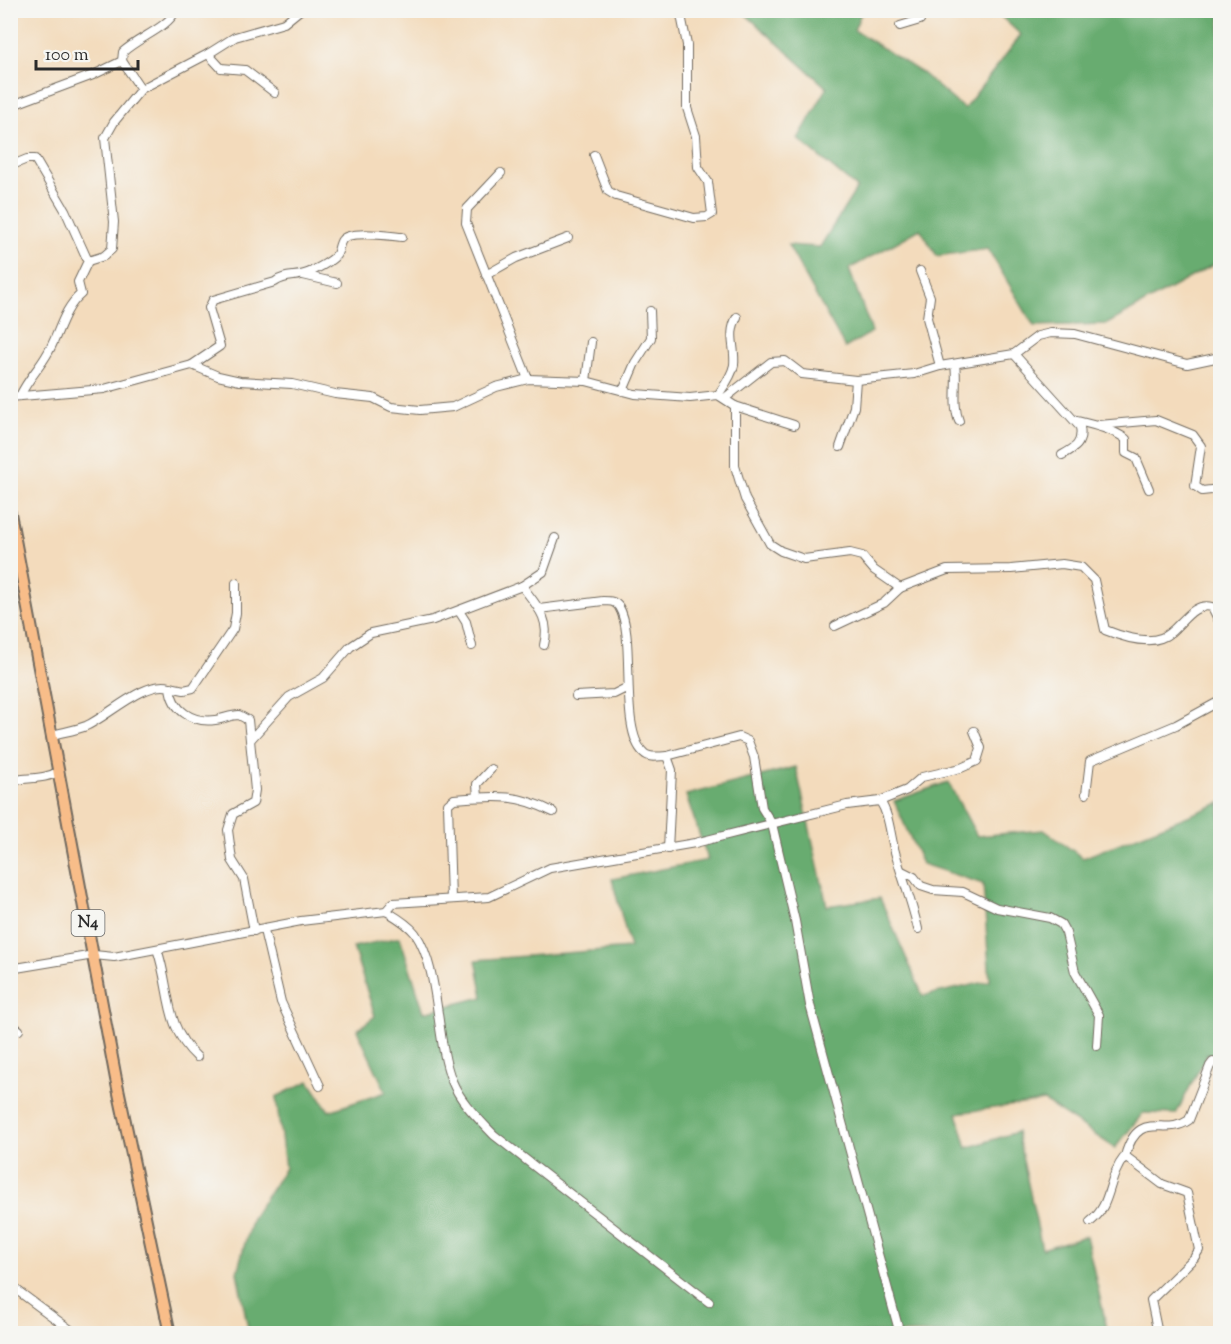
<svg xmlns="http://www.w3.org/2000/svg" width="1231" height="1344" font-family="'Sorts Mill Goudy',serif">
<rect width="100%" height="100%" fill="#f6f6f2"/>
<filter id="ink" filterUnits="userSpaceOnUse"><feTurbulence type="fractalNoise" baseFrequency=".0167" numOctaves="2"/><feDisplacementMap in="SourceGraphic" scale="12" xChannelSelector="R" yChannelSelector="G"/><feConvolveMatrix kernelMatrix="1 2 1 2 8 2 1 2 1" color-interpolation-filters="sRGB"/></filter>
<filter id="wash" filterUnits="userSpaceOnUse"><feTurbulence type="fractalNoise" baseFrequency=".008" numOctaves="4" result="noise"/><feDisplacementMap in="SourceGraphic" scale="24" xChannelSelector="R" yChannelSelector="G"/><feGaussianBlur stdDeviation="1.35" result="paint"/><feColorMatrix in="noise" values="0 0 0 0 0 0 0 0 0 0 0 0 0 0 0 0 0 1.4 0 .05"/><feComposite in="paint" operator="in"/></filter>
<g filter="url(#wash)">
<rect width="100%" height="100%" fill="#f3dbbc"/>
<g fill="#68ac6f" stroke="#4a6c4d" stroke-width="1.5">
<path d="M742 11H862L854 30 922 73 964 109 1021 35 995 11H1220V261L1107 324 1034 326 988 249 937 256 920 229 849 269 872 332 845 348 788 245 820 247 857 188 798 139 827 88Z"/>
<path d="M796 767 827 906 880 898 923 996 990 981 983 884 922 864 894 801 948 782 977 836 1044 830 1083 858 1220 803V1059L1207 1054 1176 1114 1143 1113 1115 1148 1044 1101 957 1113 967 1148 1017 1132 1042 1249 1086 1236 1108 1333H249L237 1272 252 1218 285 1168 276 1097 309 1081 329 1111 386 1092 357 1030 375 1016 353 947 400 937 424 1012 483 997 476 960 630 948 612 879 708 860 686 795Z"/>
</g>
</g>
<g filter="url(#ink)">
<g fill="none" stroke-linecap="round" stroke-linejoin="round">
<g stroke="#71695e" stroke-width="10">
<g id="minor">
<path d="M900 26 920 20 925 10"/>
<path d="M208 54 221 68 245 70 275 93"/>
<path d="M122 61 141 89"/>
<path d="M10 106 93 75 122 61 123 52C139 37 168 28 176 10"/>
<path d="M594 155 608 191 616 196 694 218 707 217 712 214 708 182 698 167 696 136 687 108V45L680 10"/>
<path d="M10 166 27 159H35L65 210 88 261 78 282 81 294C62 310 59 336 46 356 37 371 28 379 20 396"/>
<path d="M501 173 467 209 466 223 528 379"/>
<path d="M88 261 104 256 112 249 114 222 105 138 114 122 141 89 208 54 235 37 284 23 300 10"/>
<path d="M920 271 930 297 927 318 940 366"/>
<path d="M303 275 337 283"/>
<path d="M486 275 516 258 568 238"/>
<path d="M1014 354 1080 427C1083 444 1075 448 1062 455"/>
<path d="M192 365 220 346 209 308 213 300 275 282C285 274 298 278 310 272 318 268 333 261 337 254 339 250 339 244 342 240 349 230 390 236 402 237"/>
<path d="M955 365C958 383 952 404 959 421"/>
<path d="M586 381 591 342"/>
<path d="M623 391 635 363 651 338 650 311"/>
<path d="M718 395C724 386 732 376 734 365 736 347 727 335 737 317"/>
<path d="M10 397 104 389 192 365 218 376 240 381 292 384 335 394 373 398 391 407 420 410 453 407 496 387 528 379 586 381 635 394 690 398 718 395 735 406V466L745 499 770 544 781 551 804 559 850 553 862 556 874 570 900 588 947 570 1011 569 1062 564 1081 567 1094 580 1105 630C1120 636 1145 644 1161 638 1179 632 1190 601 1212 607L1220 623"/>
<path d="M725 398 771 362 785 361 802 374 856 380 914 374 940 366 1014 354 1038 336 1051 333 1075 334 1187 364 1220 357"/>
<path d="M735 406 794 425"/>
<path d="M1077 421C1094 425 1112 429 1126 439V453L1136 458 1149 489"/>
<path d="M1099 425 1156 420 1193 435 1201 446 1195 486 1202 491 1220 489"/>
<path d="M840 447 854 407 856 380"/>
<path d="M522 586C537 606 551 619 544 645"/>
<path d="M539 609 603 601C610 601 615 601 619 607 637 636 618 730 644 753 650 759 659 756 667 756L672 770 668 849"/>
<path d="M459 611 466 622 472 646"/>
<path d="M835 626 884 603 900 588"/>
<path d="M170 687 184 690 193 688 233 629 236 613V583"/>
<path d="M576 696 614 694 628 687"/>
<path d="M53 735C64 732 76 730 86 726 107 717 146 679 170 687 172 710 192 723 215 720 223 719 231 715 239 715L248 720 255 790 253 803 233 814 228 830 232 860 244 879 254 931"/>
<path d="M251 739 289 697 323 678 350 647 371 633 433 620 522 586 543 572 555 538"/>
<path d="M667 756 739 737 748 741 754 757 762 808 772 824 795 921 810 1005 900 1334"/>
<path d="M10 781C27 777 45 780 59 771"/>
<path d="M1086 794 1090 761 1176 725 1220 701"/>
<path d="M478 797 477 784 491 769"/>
<path d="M880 801C890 816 890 835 895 852 902 878 912 902 918 929"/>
<path d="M902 871 914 877 921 886 933 890 963 892 997 908 1050 918 1061 924 1066 933 1075 972 1099 1015 1097 1046"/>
<path d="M451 899 448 804 454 799C495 796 516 793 553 812"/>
<path d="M386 911C396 917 407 923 415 933 441 971 435 1039 452 1081 461 1103 478 1118 494 1135L709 1302"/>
<path d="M264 930 281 1002 320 1086"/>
<path d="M157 949C171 989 164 1027 197 1057"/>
<path d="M10 969 94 955 114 957 301 921 386 911 393 903 489 897 550 868 695 843 847 805 880 801 907 790 922 777 961 768 977 761 981 748 974 731"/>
<path d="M10 1024 19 1030"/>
<path d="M1125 1156C1139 1107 1164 1138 1189 1120L1210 1066 1213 1062 1220 1064"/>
<path d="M1090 1222C1113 1204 1106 1180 1125 1156L1162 1184 1187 1193 1199 1250 1194 1258 1151 1300 1158 1334"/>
<path d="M10 1285 76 1334"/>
</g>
</g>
<g stroke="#71695e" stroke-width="14">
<path id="highway" d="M10 513 116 1079 170 1334"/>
</g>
<use href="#minor" stroke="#fff" stroke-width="8"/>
<use href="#highway" stroke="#f8bd89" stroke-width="10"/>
</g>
</g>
<g text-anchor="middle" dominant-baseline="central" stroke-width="5" stroke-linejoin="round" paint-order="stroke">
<rect fill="#f6f6f2" stroke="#686867" stroke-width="1.5" x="71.5" y="910" width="33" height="26" rx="4.5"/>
<g font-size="16" font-weight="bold" fill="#2b2b2b">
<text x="88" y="923">N4</text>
</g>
</g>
<rect width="1231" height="1344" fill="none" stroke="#f6f6f2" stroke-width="36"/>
<path d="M36 60v9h102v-9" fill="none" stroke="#2b2b2b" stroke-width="3"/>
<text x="45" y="60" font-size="18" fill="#2b2b2b" stroke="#f6f6f2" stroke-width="4.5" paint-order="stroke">100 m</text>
</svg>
